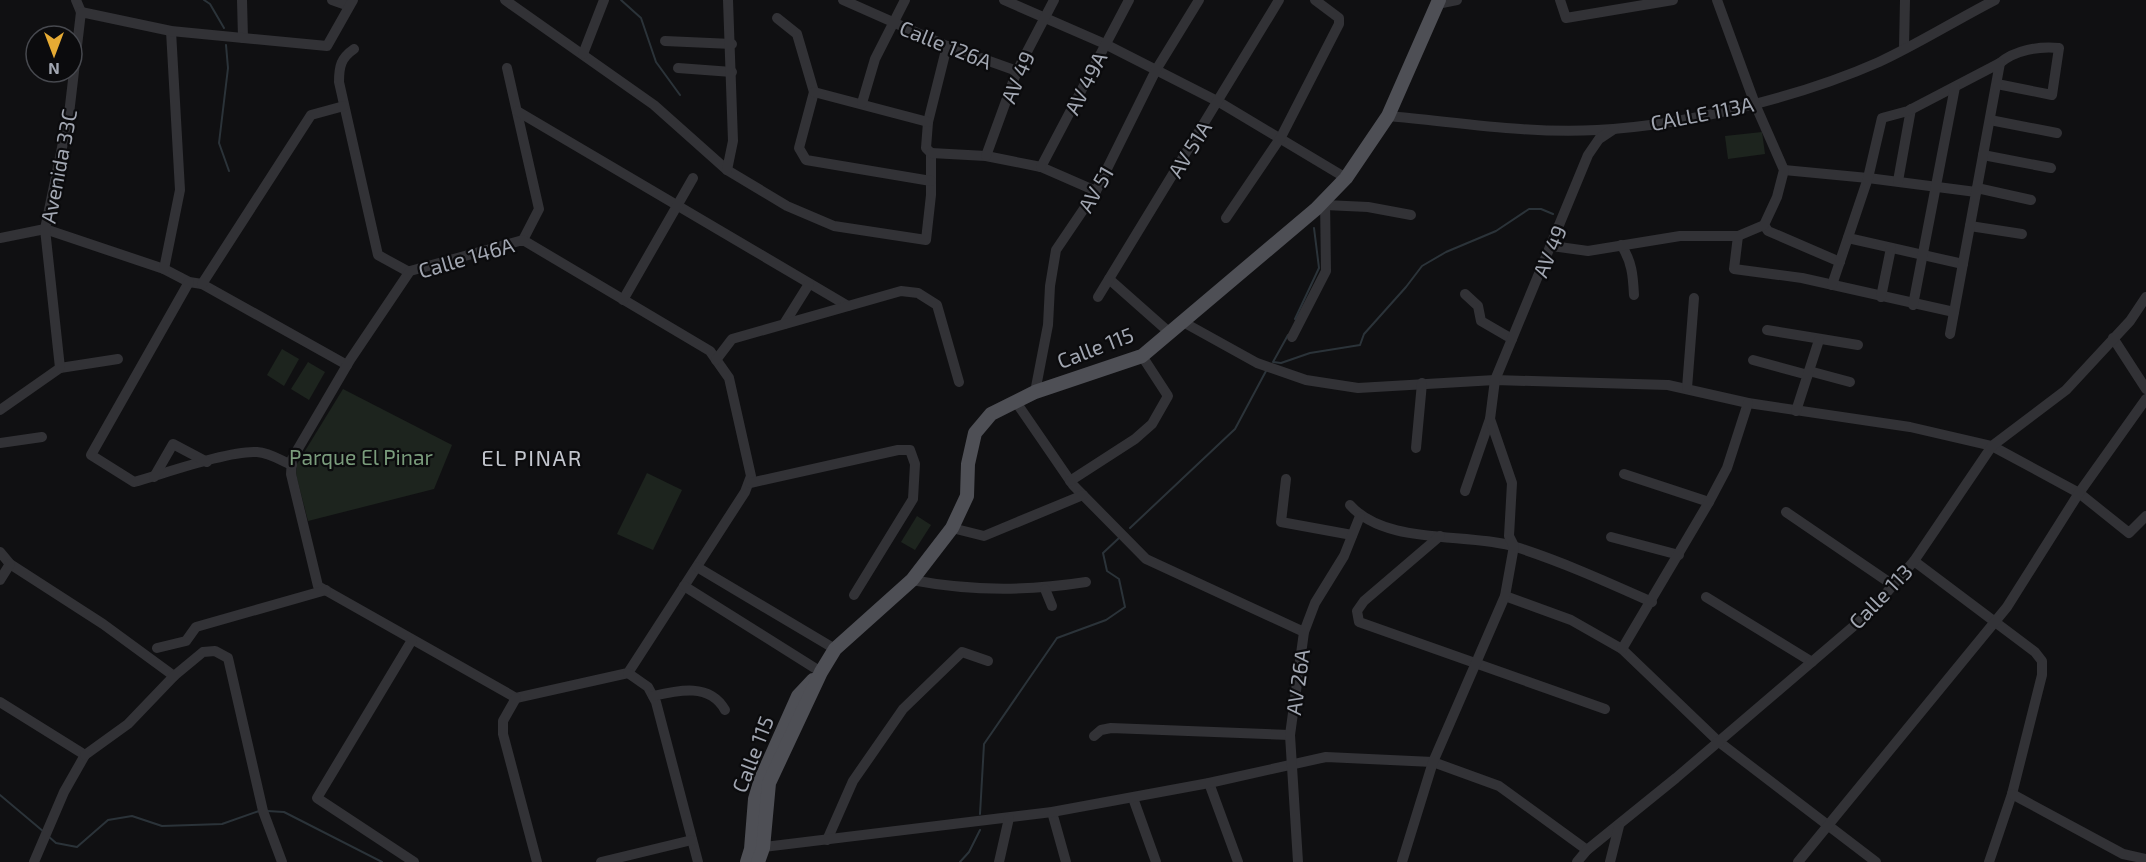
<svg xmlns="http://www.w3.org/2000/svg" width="2146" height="862" font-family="'Exo 2',sans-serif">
<rect width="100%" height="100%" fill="#101012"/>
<g fill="#1d241e">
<path d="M1762 132 1765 154 1728 159 1725 136Z"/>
<path d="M282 349 299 359 284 386 267 375Z"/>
<path d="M308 362 325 372 309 400 291 389Z"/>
<path d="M343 389 452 445 434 489 308 521 296 474 297 464Z"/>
<path d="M647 473 682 490 653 550 617 534Z"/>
<path d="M917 516 931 525 915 550 901 542Z"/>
</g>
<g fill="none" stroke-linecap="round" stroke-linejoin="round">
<g stroke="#2b3339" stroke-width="2">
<path d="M204 0 210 4 224 28"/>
<path d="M621 0 641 18 656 62 680 95"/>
<path d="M226 45 228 68 219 143 229 171"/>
<path d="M1295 319 1319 268 1314 228"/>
<path d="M1288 335 1273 362 1281 363 1310 353 1360 345 1364 334 1406 287 1422 266 1446 252 1496 231 1529 209H1541L1553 214"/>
<path d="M1130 528 1235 429 1266 371"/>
<path d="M0 795 44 832"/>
<path d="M267 811 284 812 382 862"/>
<path d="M980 814 984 744 1057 638 1106 620 1125 607 1119 579 1107 571 1103 553 1119 538"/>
<path d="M48 836 56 843 77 847 108 820 132 816 162 826 222 824 259 811"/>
<path d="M960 862 969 852 980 830"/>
</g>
<g stroke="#323236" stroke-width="10">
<path d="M76 0 81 12"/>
<path d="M242 0 243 38"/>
<path d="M332 0 349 6"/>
<path d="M505 0 654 105 727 170 787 206 834 226 926 240 931 195V153L926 148 928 122 947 46"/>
<path d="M843 0 947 46 1017 71"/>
<path d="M1004 0 1105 44 1219 102 1346 178"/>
<path d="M1560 0 1566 18 1673 0"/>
<path d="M1437 4 1457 0"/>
<path d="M777 18 797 34 814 92 799 148 806 160 931 181"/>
<path d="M665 41 732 44"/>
<path d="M1904 48 1905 0"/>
<path d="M354 49C341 58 339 66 339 82L378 255 409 272"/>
<path d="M583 54 604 0"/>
<path d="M507 68 539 209 523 240"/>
<path d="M678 68 732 72"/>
<path d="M1997 84 2052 95 2059 48C2039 46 2015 50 2000 63"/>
<path d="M814 92 928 122"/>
<path d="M862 103 875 59 905 0"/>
<path d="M517 111 848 306"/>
<path d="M1388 116C1457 122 1528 134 1597 130 1683 126 1800 97 1879 62 1918 44 1956 20 1995 0"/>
<path d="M1990 120 2057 133"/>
<path d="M931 153 986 156 1041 167 1096 191"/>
<path d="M1983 155 2051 168"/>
<path d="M986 156 1017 71 1054 0"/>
<path d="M1041 167 1129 0"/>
<path d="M727 170 733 141 728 0"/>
<path d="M1784 170 1868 178 1976 192"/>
<path d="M1898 181 1911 109"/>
<path d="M1977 188 2031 200"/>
<path d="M1325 205 1368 207 1411 215"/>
<path d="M1226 218 1281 137 1339 24V18L1315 0"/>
<path d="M1764 225 1768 231 1840 262"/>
<path d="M1970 226 2022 234"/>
<path d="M1738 236 1734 269 1802 278 1954 312"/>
<path d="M0 238 45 229 164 269 189 282 202 284 347 365"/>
<path d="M1848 238 1963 264"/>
<path d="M523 240 710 351 729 378 751 476 745 492 628 673 516 698 318 586 291 474 292 459 350 360 410 271Z"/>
<path d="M1621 245C1632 261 1633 276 1634 295"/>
<path d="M1552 246 1588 251 1680 236H1738L1764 225 1777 197 1784 170 1755 104 1717 0"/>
<path d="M164 269 180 190 171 31"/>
<path d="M1109 279 1170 333"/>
<path d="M189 282 91 455 134 482C163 474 230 450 257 452 270 453 280 460 292 465"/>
<path d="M202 284 311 115 344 106"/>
<path d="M1832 285 1868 178 1882 118 1908 111 2000 63 1950 334"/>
<path d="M1465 294 1478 306 1481 321 1512 339"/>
<path d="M1098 297 1279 0"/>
<path d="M1881 297 1891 248"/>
<path d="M623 300 693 178"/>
<path d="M1913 305 1955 87"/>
<path d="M1183 322 1257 363 1306 380 1358 388 1495 380 1668 385 1748 403 1910 427 1992 446 2079 493 2129 533 2146 516"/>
<path d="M784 324 809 284"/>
<path d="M1767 330 1858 345"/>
<path d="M1292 337 1326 271 1325 199"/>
<path d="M2113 338 2146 389"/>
<path d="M716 360 732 339 901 291 918 293 937 305 959 382"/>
<path d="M1753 360 1808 375"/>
<path d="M60 368 118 359"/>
<path d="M1809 371 1850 382"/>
<path d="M1687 388 1694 298"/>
<path d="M1035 392 1048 325 1050 286 1056 250 1096 191 1156 70 1199 0"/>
<path d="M1016 402 1073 485 1146 559 1304 632"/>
<path d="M0 410 60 368 45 229 69 114 81 12 171 31 327 46 353 0"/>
<path d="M1796 411 1819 340"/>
<path d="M0 443 42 437"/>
<path d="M1416 448 1422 383"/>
<path d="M1624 474 1709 502"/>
<path d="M154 477 173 444 207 462"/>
<path d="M1286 479 1281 522 1352 535"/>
<path d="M1070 481 1135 439 1152 424 1168 396 1142 356"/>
<path d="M750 483 898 450H910L915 464 913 499 854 595"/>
<path d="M1465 491 1490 419"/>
<path d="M1350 505C1386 546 1468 532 1516 547 1563 562 1607 582 1652 602"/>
<path d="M1786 512 1893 585"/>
<path d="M952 528 984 536 1083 495"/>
<path d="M1440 536 1364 601 1357 611 1359 622 1605 709"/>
<path d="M1611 537 1679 555"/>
<path d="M0 552 10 564 103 624 174 676"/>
<path d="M1914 561 2035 652 2042 661V675L2012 794 1989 862"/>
<path d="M697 567 835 649"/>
<path d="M0 580 10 564"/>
<path d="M912 580C969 591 1029 591 1086 582"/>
<path d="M684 586 821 672"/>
<path d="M1045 589 1052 606"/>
<path d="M1505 596 1571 620 1622 649 1719 742 1876 862"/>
<path d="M1706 597 1812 662"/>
<path d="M412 640 317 798 414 862"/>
<path d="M157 648 186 641 196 627 326 590"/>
<path d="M1622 649 1709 502 1727 468 1748 403"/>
<path d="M628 673 648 687 656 702 698 862"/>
<path d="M653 696C679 690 710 683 725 710"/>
<path d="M516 698 503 721V734L537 862"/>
<path d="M0 702 85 755 64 792 34 862"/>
<path d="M1094 736 1101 730 1111 728 1290 735"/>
<path d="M85 755 128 724 174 676 203 652 215 651 228 658 263 811 282 862"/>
<path d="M1209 783 1238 862"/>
<path d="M2012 794 2123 854 2146 859"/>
<path d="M1133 798 1156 862"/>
<path d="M1052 812 1066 862"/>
<path d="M827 840 853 781 903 709 962 652 988 661"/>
<path d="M756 848 1052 812 1209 783 1326 757 1433 762 1499 786 1587 850"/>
<path d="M601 862 692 840"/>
<path d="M999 862 1009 818"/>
<path d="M1298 862 1290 735 1304 632 1315 603 1344 556 1360 516"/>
<path d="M1402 862 1433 762 1505 596 1514 546 1509 536 1512 483 1490 419 1495 380 1588 155 1599 139 1614 129"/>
<path d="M1577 862 1587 850 1676 778 1869 613 1914 561 1992 446 2066 390 2130 321 2146 297"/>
<path d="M1610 862 1619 826"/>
<path d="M1798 862 2007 607 2079 493 2146 399"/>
</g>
<g stroke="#4e4f55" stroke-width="14">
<path d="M747 862 751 849 755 799 761 779 798 696 813 680"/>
<path d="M758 862 763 848 769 783 821 672 835 649 912 580 952 528 967 496 968 464 975 433 991 414 1035 392 1142 356 1316 209 1346 178 1388 116 1439 0"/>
</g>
</g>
<g text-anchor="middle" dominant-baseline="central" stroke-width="4.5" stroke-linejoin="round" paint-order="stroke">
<g font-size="21" fill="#a2a7b2" stroke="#0b0b0d">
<text transform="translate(946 44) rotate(22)">Calle 126A</text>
<text transform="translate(1017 77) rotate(-67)">AV 49</text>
<text transform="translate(1085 83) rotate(-63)">AV 49A</text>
<text transform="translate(1702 113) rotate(-11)">CALLE 113A</text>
<text transform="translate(1189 149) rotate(-58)">AV 51A</text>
<text transform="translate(58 166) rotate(-79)">Avenida 33C</text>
<text transform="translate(1095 189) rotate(-60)">AV 51</text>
<text transform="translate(1549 251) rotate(-67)">AV 49</text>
<text transform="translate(466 257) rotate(-16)">Calle 146A</text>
<text transform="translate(1095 347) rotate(-21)">Calle 115</text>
<text transform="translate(1880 596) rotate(-46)">Calle 113</text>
<text transform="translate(1297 682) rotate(-82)">AV 26A</text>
<text transform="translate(752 754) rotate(-69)">Calle 115</text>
</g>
<g font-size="21" fill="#7a9c7c" stroke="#0b0b0d">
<text x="361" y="456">Parque El Pinar</text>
</g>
<g font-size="22" letter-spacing="1.5" fill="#c3c6ce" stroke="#0b0b0d">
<text x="532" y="457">EL PINAR</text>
</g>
</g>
<g transform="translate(54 54) rotate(180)"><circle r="28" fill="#0b0b0d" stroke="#47494f" stroke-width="1.5"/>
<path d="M0-4.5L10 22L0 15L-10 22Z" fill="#e6ab34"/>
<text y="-9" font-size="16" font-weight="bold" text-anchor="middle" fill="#a2a7b2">N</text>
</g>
</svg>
